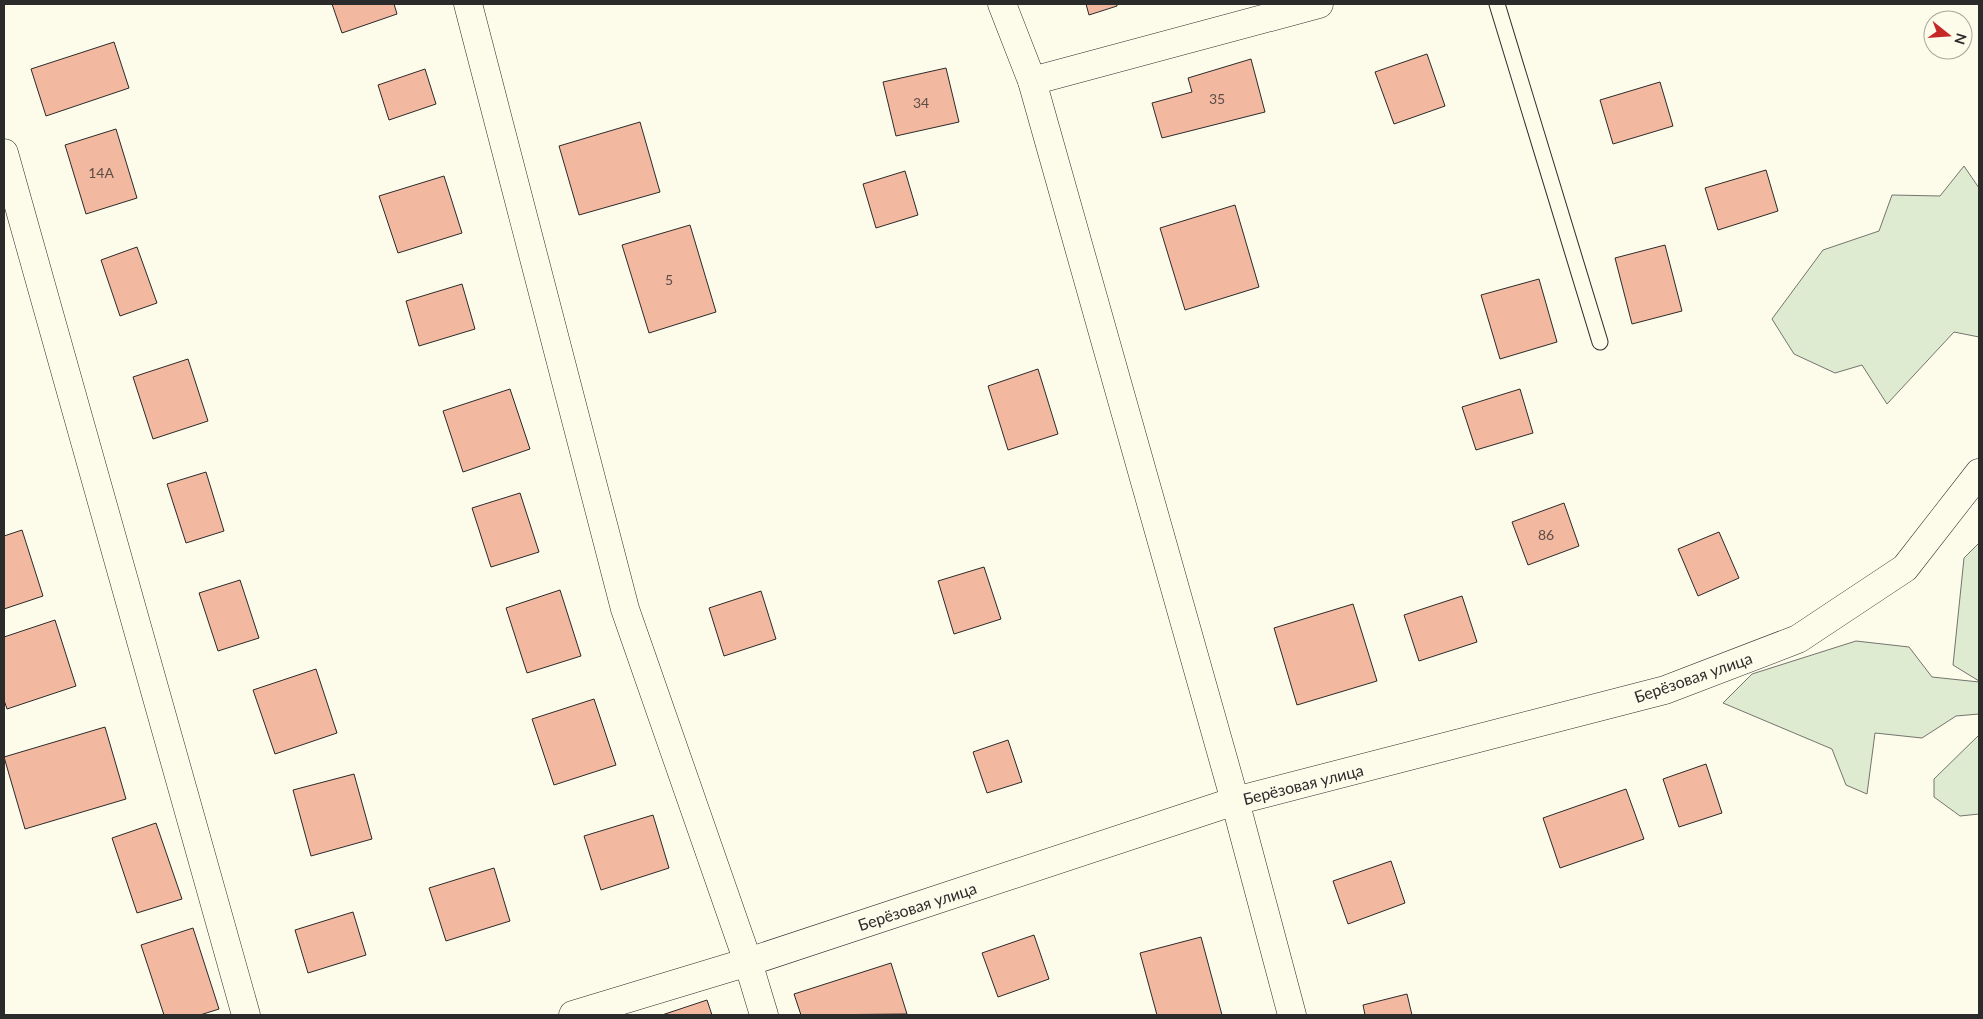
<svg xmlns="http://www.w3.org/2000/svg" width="1983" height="1019" font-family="Lato,sans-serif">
<rect width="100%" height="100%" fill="#fdfbea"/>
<g fill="#deebd1" stroke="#74746e">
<path d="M1964 166 1979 188V337L1954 332 1887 404 1862 365 1835 373 1794 354 1772 319 1823 250 1879 231 1892 195 1940 196Z"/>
<path d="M1979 543V681L1953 665 1964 558Z"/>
<path d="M1856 641 1909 647 1932 677 1979 682V714L1956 716 1922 738 1875 733 1867 794 1846 785 1832 749 1723 703 1752 674Z"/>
<path d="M1979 735V814L1960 816 1934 797V779Z"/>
</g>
<g fill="#f2b8a0" stroke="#2b2b2b">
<path d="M332 4H394L397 14 342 33Z"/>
<path d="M1086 4H1117V6L1089 15Z"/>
<path d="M114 42 129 88 46 116 31 69Z"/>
<path d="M1427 54 1445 106 1394 124 1375 72Z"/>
<path d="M1251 59 1265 112 1162 138 1152 103 1192 92 1188 78Z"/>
<path d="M946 68 959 122 896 136 883 82Z"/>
<path d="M425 69 436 104 389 120 378 85Z"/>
<path d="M1660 82 1673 126 1613 144 1600 100Z"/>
<path d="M640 122 660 192 579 215 559 146Z"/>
<path d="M116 129 137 198 86 214 65 145Z"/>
<path d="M1766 170 1778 211 1718 230 1705 188Z"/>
<path d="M905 171 918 215 876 228 863 184Z"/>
<path d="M444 176 462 233 398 253 379 196Z"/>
<path d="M1235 205 1259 287 1185 310 1160 228Z"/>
<path d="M690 225 716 312 649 333 622 245Z"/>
<path d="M1665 245 1682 311 1632 324 1615 258Z"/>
<path d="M137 247 157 303 120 316 101 260Z"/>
<path d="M1539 279 1557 342 1500 359 1481 295Z"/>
<path d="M462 284 475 329 419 346 406 301Z"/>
<path d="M188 359 208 421 153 439 133 377Z"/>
<path d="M1038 369 1058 434 1008 450 988 386Z"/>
<path d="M510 389 530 449 463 472 443 411Z"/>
<path d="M1520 389 1533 433 1476 450 1462 407Z"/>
<path d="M206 472 224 531 186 543 167 484Z"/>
<path d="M520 493 539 552 491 567 472 508Z"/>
<path d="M1564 503 1579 546 1528 565 1512 522Z"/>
<path d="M22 530 43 596 4 609V536Z"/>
<path d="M1719 532 1739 578 1698 596 1678 549Z"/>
<path d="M984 567 1001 619 954 634 938 581Z"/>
<path d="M240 580 259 638 218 651 199 593Z"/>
<path d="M560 590 581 656 527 673 506 608Z"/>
<path d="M761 591 776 639 724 656 709 608Z"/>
<path d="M1462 596 1477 642 1419 661 1404 615Z"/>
<path d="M1353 604 1377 681 1297 705 1274 628Z"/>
<path d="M55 620 76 686 7 709 4 700V637Z"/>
<path d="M316 669 337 733 275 754 253 690Z"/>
<path d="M594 699 616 765 554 785 532 719Z"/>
<path d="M105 727 126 799 25 829 4 757Z"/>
<path d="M1008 740 1022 782 987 793 973 752Z"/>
<path d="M1706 764 1722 813 1679 827 1663 779Z"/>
<path d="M354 774 372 839 311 856 293 790Z"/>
<path d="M1626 789 1644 839 1560 868 1543 818Z"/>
<path d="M653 815 669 868 601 890 584 836Z"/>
<path d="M156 823 182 899 137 913 112 838Z"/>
<path d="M1391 861 1405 903 1348 924 1333 881Z"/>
<path d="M494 868 510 921 446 941 429 888Z"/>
<path d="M353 912 366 955 308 973 295 930Z"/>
<path d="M193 928 219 1009 200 1015H164L141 945Z"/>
<path d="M1034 935 1049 979 998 997 982 953Z"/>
<path d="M1201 937 1222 1015H1157L1140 953Z"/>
<path d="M891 963 907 1014 801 1015 794 994Z"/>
<path d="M1407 994 1412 1015H1365L1363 1005Z"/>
<path d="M707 1000 712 1015H662Z"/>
</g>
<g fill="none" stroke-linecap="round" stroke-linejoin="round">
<g stroke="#2b2b2b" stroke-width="17">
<path id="lane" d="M1497 4 1600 342"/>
</g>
<g stroke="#2b2b2b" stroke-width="29">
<g id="street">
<path d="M468 4 625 609 748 962 764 1015"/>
<path d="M1002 4 1032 81 1235 801 1292 1015"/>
<path d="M1032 81 1319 4"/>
<path d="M4 153 246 1015"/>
<path d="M573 1015 748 962 1235 801 1665 690 1798 639 1905 568 1979 473"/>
</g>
</g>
<use href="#lane" stroke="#fdfbea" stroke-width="15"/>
<use href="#street" stroke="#fdfbea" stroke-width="28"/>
</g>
<g text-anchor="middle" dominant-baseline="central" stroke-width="4" stroke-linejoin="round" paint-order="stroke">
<g font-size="14" fill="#5d4e48">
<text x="1217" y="98">35</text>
<text x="921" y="102">34</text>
<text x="101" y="172">14А</text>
<text x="669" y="279">5</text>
<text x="1546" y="534">86</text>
</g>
<g font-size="16" fill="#2b2b2b" stroke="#fdfbea">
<text transform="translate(1693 677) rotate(-19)">Берёзовая улица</text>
<text transform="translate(1303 784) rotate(-14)">Берёзовая улица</text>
<text transform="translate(917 906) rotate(-18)">Берёзовая улица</text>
</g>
</g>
<rect width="1983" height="1019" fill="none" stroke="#2b2b2b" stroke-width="10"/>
<g transform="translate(1948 35) rotate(107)"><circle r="24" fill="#fdfbea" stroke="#a9a89e"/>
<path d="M0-4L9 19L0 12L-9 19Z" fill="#c62828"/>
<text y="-8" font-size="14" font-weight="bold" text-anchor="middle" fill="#2b2b2b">N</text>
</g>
</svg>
